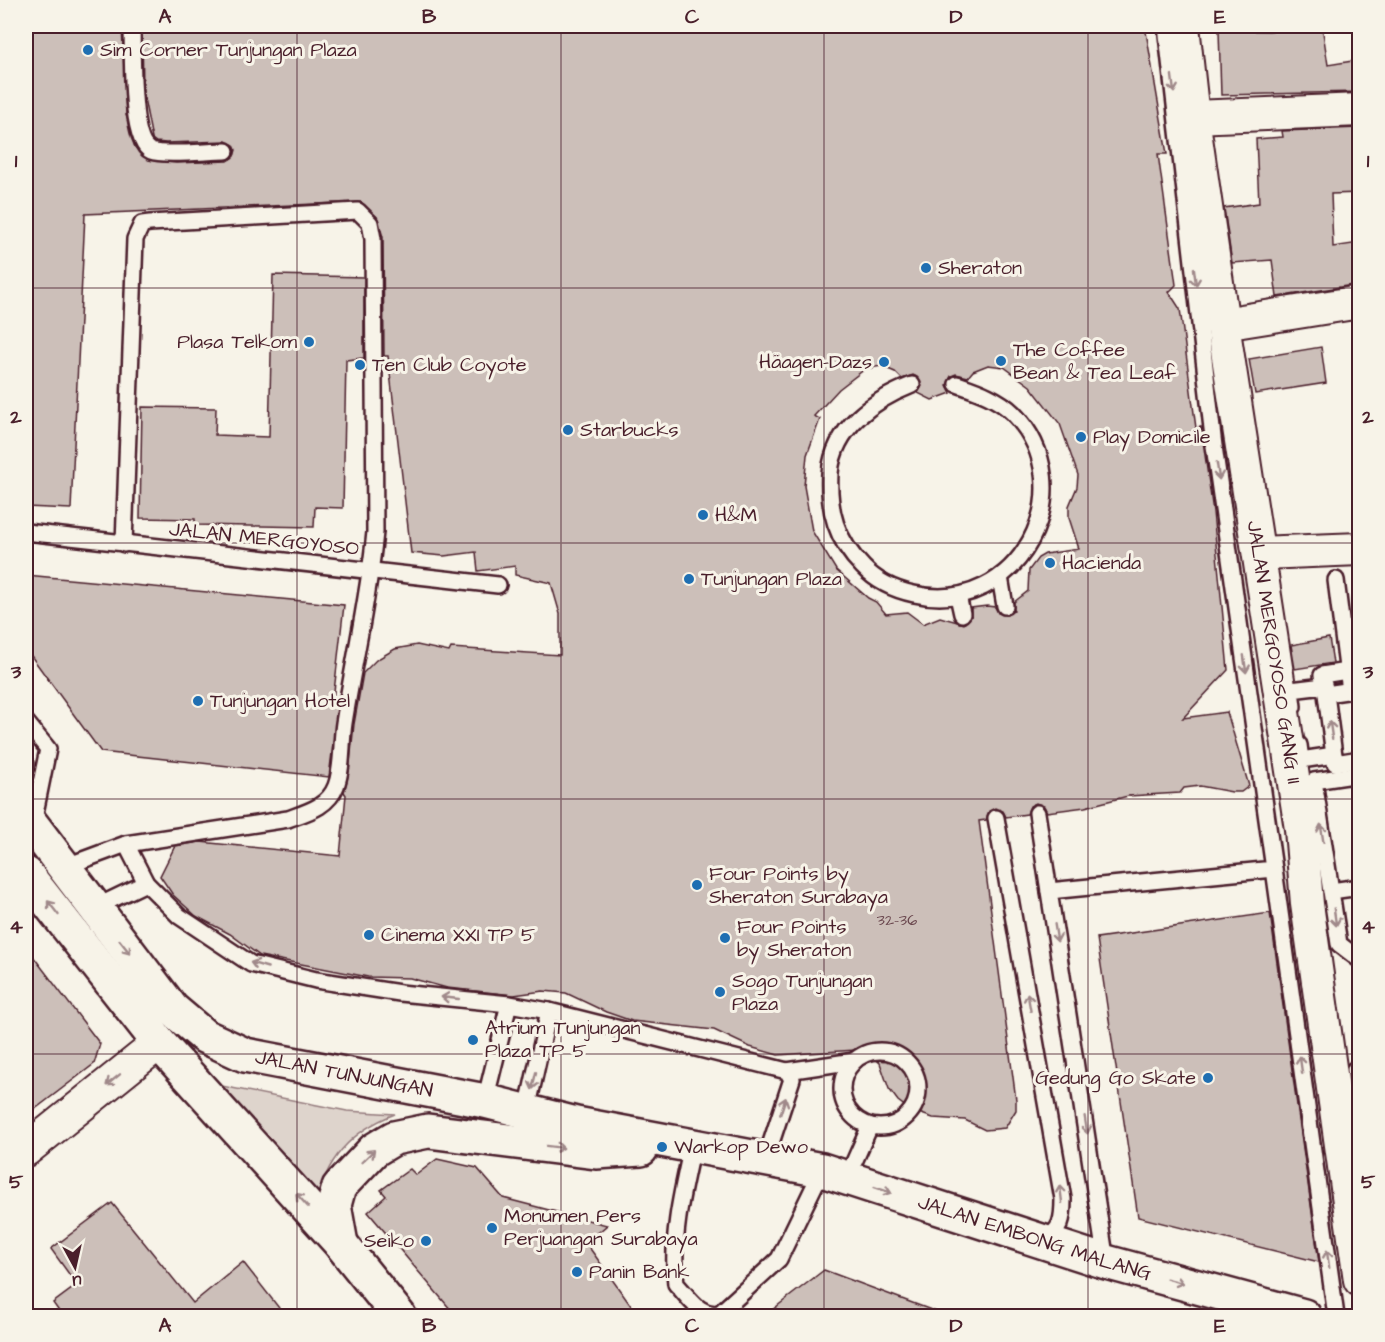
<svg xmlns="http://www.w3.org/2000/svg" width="1385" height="1342" font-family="'Architects Daughter',sans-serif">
<rect width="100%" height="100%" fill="#f7f3e8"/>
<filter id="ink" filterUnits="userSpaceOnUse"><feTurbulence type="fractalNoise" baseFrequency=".0167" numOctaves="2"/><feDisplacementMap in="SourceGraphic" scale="12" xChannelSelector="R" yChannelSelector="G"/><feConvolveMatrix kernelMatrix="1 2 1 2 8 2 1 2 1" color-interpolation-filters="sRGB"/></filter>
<g filter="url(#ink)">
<path fill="#ded4cc" stroke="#947a7c" stroke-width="1.5" d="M207 1083 347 1111 395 1114C353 1130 325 1159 317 1204Z"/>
<g fill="#ccbfb9" stroke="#4a1f2b" stroke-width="1.5" fill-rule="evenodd">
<path d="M26 26H122L126 115 135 147 149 160 176 163 227 161 234 156 236 150 234 145 226 141 166 143 156 142 152 139 143 93 142 26H1145L1167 154H1158L1176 285 1169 292 1180 309 1196 428 1201 427 1213 512 1228 670 1183 718 1227 712 1249 786 1241 792H1232L1200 786 1184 788 1180 793 1128 796 1085 807 1047 812 1044 806 1036 803 1030 806 1027 814 1006 817 1003 811 995 808 989 811 986 820 979 821 1016 1100V1110L1005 1128 985 1130 965 1120 933 1118 910 1110 898 1101 889 1089 880 1063 869 1054 856 1050 778 1055 750 1047 714 1030 632 1021 606 1012 566 993 543 991 514 995 447 988 410 978 368 977 260 956 230 934 196 916 173 895 160 876 175 846 200 842 340 856 346 795 344 792 349 772 354 724 363 673 376 660 395 649 417 645 449 652 451 648 560 655V614L551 583 515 575V566L478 571 476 552 444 556 411 553 388 356H384L383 237 377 217 361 202 85 214 71 509 26 507ZM988 365 1004 367 1030 386 1060 424 1078 475 1077 487 1069 506V518L1079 549 1045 554 1038 558 1029 570 1028 591 1014 602V610L1007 615 998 613 995 607 987 606 971 608V617L964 624 940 617 923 624 907 612 886 614 876 602 868 598 836 570 812 531 804 486 807 455 820 419 814 416 839 389 865 369 881 366 895 372 902 379 913 375 917 377 922 386 918 393 932 400 951 393 947 385 951 376 956 374 968 377 973 371Z"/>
<path d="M1310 26H1322L1328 65 1359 60V92L1221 95 1219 30 1269 31Z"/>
<path d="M1359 128V193L1331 194 1333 247 1359 243V284L1277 297 1272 260 1232 263 1224 208 1259 203 1256 139 1283 137 1282 131Z"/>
<path d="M273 275 364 277V358L346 360 343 508 315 507 314 527 195 525V519L140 518 142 407 216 408 215 435 269 437Z"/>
<path d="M1321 347 1326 383 1255 394 1249 359Z"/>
<path d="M26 575 344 605 333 700 339 695 329 777 101 752 26 649Z"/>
<path d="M1329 638 1333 663 1295 669 1291 645Z"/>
<path d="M1270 913 1319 1262 1138 1217 1097 938Z"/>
<path d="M26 947 100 1044 94 1064 26 1116Z"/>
<path d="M437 1159 477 1168 503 1198 607 1225 586 1243 639 1317H457L368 1212 386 1196 381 1190 410 1169 416 1175Z"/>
<path d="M112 1203 193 1303 243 1262 286 1317H63L53 1303 77 1285 51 1249Z"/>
<path d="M824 1270 942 1314 941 1317H763Z"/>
</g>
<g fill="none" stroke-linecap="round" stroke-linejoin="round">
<g stroke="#4a1f2b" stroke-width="20">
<g id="lane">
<path d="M132 26C133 49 129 142 151 151 164 156 209 151 226 151"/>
<path d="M912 385C874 400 834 427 830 473 828 510 836 540 863 567 877 582 895 590 914 594 1018 618 1087 489 1013 413 998 398 977 391 957 384"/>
<path d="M26 532 498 585"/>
<path d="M1000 577 1005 606"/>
<path d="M1336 580 1350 691"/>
<path d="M958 596 962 614"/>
<path d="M1360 689 1326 694 1335 763 1360 759"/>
<path d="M1326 694 1322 675 1347 671"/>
<path d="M1293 707 1291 690 1324 686"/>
<path d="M26 722 48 749 33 823"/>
<path d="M1299 745 1301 760 1334 755"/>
<path d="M1037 813 1106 1262"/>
<path d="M996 818 1063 1199C1063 1218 1062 1231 1043 1240"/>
<path d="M126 844 146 883 179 916 251 964 316 980 400 993 509 1004 549 1011 787 1071 792 1079 765 1161"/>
<path d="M64 867 126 844 288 819C307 812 328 807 336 786 343 768 341 742 344 723 354 659 369 596 375 532L373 239 370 223 358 211 150 223 142 224 135 239 124 544"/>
<path d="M1274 869 1336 1316"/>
<path d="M1360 887 1331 891 1339 944 1360 960"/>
<path d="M1049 891 1274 869 1214 446 1166 26"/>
<path d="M1331 891 1314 781 1360 774"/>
<path d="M94 908 146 883"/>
<circle cx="880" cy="1089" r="38"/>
<path d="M1360 1068 1355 1069 1360 1103"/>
<path d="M787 1071 854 1061"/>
<path d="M485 1101 509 1004"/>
<path d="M527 1110 549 1011"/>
<path d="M692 1147C682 1192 671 1237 676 1284 689 1297 700 1318 720 1313L779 1259 822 1170"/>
<path d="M847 1178 870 1126"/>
</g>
</g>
<g stroke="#4a1f2b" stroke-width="36">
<g id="street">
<path id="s1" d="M1183 26 1193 117 1223 324 1301 829 1307 904 1360 1280"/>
<path d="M1193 117 1360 110"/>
<path d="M1223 324 1360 302"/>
<path d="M1260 553 1360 549"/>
<path d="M26 1150 159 1043"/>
</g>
</g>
<g stroke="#4a1f2b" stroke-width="38">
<g id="primary">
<path id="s2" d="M26 817 172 1009 204 1036 245 1055 485 1101 576 1124 822 1170 1106 1262 1304 1316"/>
<path d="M26 874 159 1043 341 1244 399 1316"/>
<path d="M341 1244 334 1205 339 1187 374 1150 394 1138 428 1131 596 1152 641 1149"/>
</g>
</g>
<use href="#lane" stroke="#f7f3e8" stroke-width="15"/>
<use href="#street" stroke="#f7f3e8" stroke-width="32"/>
<use href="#primary" stroke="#f7f3e8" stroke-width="33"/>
</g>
<defs><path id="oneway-shaft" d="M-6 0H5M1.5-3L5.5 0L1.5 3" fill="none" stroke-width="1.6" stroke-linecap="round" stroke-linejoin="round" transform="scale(1.5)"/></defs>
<g stroke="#a0898a">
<use href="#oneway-shaft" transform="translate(1173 84) rotate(83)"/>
<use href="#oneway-shaft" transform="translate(1195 277) rotate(83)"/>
<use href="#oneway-shaft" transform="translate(1218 471) rotate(82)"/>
<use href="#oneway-shaft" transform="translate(1245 664) rotate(82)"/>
<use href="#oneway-shaft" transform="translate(1331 730) rotate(-98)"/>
<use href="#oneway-shaft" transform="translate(1322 833) rotate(-99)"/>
<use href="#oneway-shaft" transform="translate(53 908) rotate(-128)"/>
<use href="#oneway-shaft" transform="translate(1335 917) rotate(82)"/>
<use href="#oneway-shaft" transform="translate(1056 933) rotate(81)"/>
<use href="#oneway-shaft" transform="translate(125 947) rotate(52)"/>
<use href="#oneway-shaft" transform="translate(259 965) rotate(-164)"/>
<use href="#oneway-shaft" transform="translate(450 998) rotate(-174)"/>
<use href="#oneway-shaft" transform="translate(1029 1002) rotate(-100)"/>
<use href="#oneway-shaft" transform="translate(1301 1065) rotate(-98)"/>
<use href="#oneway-shaft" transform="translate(113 1080) rotate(141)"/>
<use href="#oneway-shaft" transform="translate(534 1081) rotate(103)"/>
<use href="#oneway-shaft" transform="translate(783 1106) rotate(-72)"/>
<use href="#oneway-shaft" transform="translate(1086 1125) rotate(81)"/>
<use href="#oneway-shaft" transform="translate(555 1147) rotate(7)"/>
<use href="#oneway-shaft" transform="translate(368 1156) rotate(-44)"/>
<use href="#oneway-shaft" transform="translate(883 1190) rotate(19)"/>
<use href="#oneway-shaft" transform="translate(1061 1194) rotate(-97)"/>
<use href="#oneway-shaft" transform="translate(302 1200) rotate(-132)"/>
<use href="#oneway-shaft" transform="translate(1328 1259) rotate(-98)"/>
<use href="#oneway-shaft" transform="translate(1175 1281) rotate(15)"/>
</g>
</g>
<path fill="none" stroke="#4a1f2b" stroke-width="1.5" stroke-opacity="0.55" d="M297 26V1316M561 26V1316M824 26V1316M1088 26V1316M26 288H1360M26 543H1360M26 799H1360M26 1054H1360"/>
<g fill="#1f6fb2" stroke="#f7f3e8" stroke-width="2">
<circle cx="88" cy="50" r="6"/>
<circle cx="926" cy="268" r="6"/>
<circle cx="309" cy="342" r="6"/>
<circle cx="1001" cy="361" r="6"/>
<circle cx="884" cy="362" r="6"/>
<circle cx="360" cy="365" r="6"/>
<circle cx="568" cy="430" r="6"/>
<circle cx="1081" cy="437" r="6"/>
<circle cx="703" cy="515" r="6"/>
<circle cx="1050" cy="563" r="6"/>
<circle cx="689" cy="579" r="6"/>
<circle cx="198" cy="701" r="6"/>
<circle cx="697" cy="885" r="6"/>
<circle cx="369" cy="935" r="6"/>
<circle cx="725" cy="938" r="6"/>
<circle cx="720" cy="992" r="6"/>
<circle cx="473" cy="1040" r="6"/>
<circle cx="1208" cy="1078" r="6"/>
<circle cx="662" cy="1147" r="6"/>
<circle cx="492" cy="1228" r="6"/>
<circle cx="426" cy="1241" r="6"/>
<circle cx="577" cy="1272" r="6"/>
</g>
<g text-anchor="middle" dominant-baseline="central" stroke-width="6" stroke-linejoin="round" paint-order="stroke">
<g font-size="16" fill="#6a474e">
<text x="897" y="920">32-36</text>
</g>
<g font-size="20" fill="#4a1f2b" stroke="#f7f3e8" text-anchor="start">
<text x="100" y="50">Sim Corner Tunjungan Plaza</text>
<text x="938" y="268">Sheraton</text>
<text x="297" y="342" text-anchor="end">Plasa Telkom</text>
<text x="1013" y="350">The Coffee<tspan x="1013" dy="23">Bean &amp; Tea Leaf</tspan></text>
<text x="872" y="362" text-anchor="end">Häagen-Dazs</text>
<text x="372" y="365">Ten Club Coyote</text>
<text x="580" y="430">Starbucks</text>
<text x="1093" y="437">Play Domicile</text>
<text x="715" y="515">H&amp;M</text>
<text x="1062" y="563">Hacienda</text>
<text x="701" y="579">Tunjungan Plaza</text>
<text x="210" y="701">Tunjungan Hotel</text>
<text x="709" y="874">Four Points by<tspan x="709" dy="23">Sheraton Surabaya</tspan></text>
<text x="737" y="927">Four Points<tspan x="737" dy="23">by Sheraton</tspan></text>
<text x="381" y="935">Cinema XXI TP 5</text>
<text x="732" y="981">Sogo Tunjungan<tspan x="732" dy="23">Plaza</tspan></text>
<text x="485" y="1028">Atrium Tunjungan<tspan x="485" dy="23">Plaza TP 5</tspan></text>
<text x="1196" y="1078" text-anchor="end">Gedung Go Skate</text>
<text x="674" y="1147">Warkop Dewo</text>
<text x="504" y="1216">Monumen Pers<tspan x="504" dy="23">Perjuangan Surabaya</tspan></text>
<text x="414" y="1241" text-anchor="end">Seiko</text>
<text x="589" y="1272">Panin Bank</text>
</g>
<g font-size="20" fill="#4a1f2b" stroke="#f7f3e8">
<text transform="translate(264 539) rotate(6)">JALAN MERGOYOSO</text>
<text stroke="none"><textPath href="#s1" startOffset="633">JALAN MERGOYOSO GANG II</textPath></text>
<text stroke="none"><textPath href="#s2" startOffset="429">JALAN TUNJUNGAN</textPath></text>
<text stroke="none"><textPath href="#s2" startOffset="1140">JALAN EMBONG MALANG</textPath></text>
</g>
</g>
<rect width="1385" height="1342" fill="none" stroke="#f7f3e8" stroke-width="66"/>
<g transform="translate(75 1267) rotate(172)" stroke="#f7f3e8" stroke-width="4.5" paint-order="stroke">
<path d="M0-4.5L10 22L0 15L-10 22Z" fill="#4a1f2b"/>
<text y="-9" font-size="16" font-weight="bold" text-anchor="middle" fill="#4a1f2b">U</text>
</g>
<rect x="33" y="33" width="1319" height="1276" fill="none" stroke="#4a1f2b" stroke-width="2"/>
<g font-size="20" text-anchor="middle" font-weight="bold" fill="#4a1f2b">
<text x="165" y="23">A</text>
<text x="429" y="23">B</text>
<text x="692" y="23">C</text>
<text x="956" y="23">D</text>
<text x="1220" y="23">E</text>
<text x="16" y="167">1</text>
<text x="1368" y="167">1</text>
<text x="16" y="423">2</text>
<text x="1368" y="423">2</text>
<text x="16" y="678">3</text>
<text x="1368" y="678">3</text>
<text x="16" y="933">4</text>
<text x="1368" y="933">4</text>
<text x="16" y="1188">5</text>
<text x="1368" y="1188">5</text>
<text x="165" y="1332">A</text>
<text x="429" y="1332">B</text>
<text x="692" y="1332">C</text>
<text x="956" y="1332">D</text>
<text x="1220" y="1332">E</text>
</g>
</svg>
